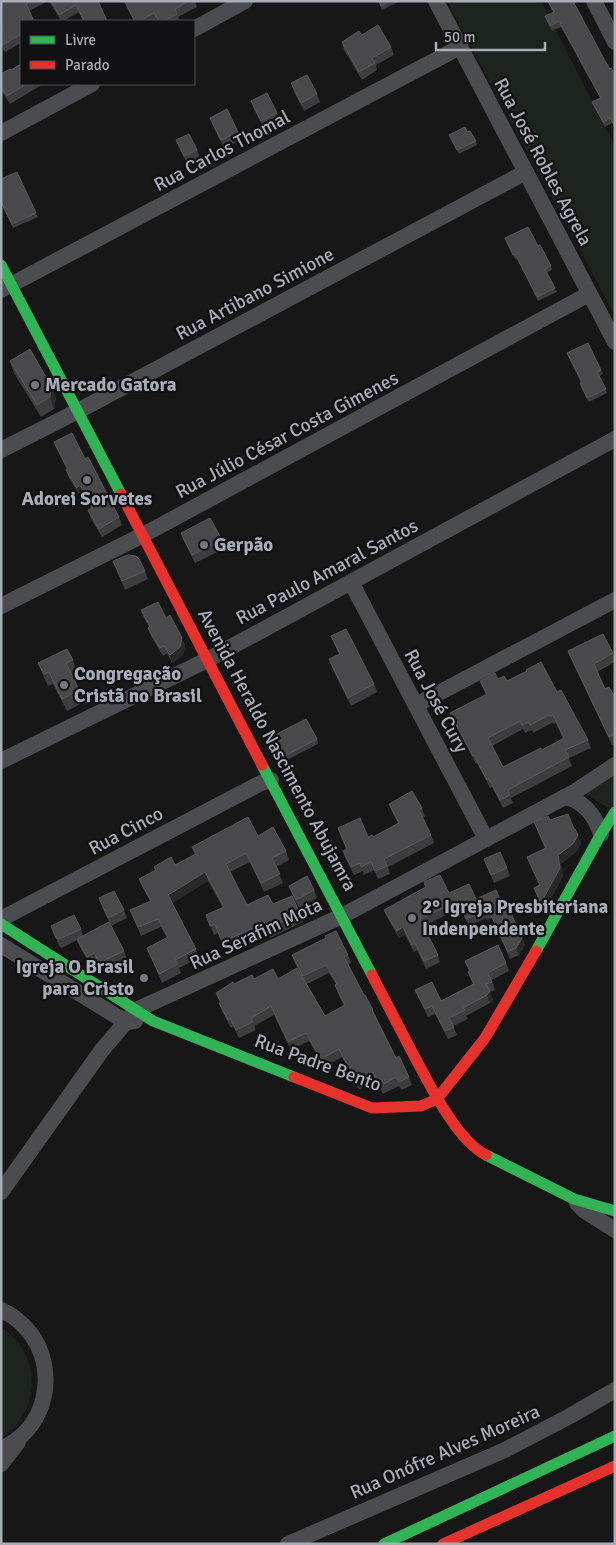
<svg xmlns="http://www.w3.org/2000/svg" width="616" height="1545" font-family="Signika,sans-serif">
<rect width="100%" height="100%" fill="#171717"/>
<g fill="#1d241e">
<path d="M447 1H541L615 146V316Z"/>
<path d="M615 772V804L612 810 584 793Z"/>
<path d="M1 1328C43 1352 41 1414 1 1438Z"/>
</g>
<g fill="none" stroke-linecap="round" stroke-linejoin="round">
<g stroke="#4b4c50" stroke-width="16">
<path d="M436 1 615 342"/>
<path d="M594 1 615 42"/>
<path d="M194 29 245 1"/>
<path d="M1 133 92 84"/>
<path d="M1 290 460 47"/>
<path d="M1 450 78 411 526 172"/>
<path d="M351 582 486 839"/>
<path d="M1 606 143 535 589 294"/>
<path d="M416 705 615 600"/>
<path d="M1 761 207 660 615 439"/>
<path d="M565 797C585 801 595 816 601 834"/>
<path d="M1 919 261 783 271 780"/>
<path d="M1 945 126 1022 135 1021"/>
<path d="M1 1192 102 1050 136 1010 342 916 576 791 615 765"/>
<path d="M577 1203 585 1211 615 1230"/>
<path d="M1 1310C13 1315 23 1324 31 1334 55 1367 49 1417 15 1441 11 1444 6 1446 1 1449"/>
<path d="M1 1464 18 1442"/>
<path d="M288 1544 505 1450 570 1416 615 1390"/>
</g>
<g stroke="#30b455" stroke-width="11">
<path d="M1 265 121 494"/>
<path d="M262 765 372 975"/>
<path d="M1 924 153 1021 294 1077"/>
<path d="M536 951 601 834 615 812"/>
<path d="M486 1155 574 1199 615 1211"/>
<path d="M384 1544 615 1436"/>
</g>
<g stroke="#e5322d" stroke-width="11">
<path d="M121 494 262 765"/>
<path d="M372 975C385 1000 398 1025 411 1050 427 1080 456 1140 486 1155"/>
<path d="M294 1077 372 1108 421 1106 437 1099 485 1038 536 951"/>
<path d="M443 1544 615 1466"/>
</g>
</g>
<g fill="#3d3d3f" fill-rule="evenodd">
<path d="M1 1H48L29 11 21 21V43L5 52 1 46Z"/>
<path d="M49 1H98L107 21H83L79 12 63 21H61Z"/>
<path d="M127 1H195L197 7 178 17 180 21H134L128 10 125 2Z"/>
<path d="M378 1H400L382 10Z"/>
<path d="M547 1H573L605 61 615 75V128L612 123 605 127 592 102 600 98 561 27 552 31 545 16 553 12Z"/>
<path d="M362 35 391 47 394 55 376 65 377 70 362 80 344 50 342 42Z"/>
<path d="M1 74 21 84H43L10 104 1 90Z"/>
<path d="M291 83 317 94 320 102 304 111 294 92Z"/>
<path d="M251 101 277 113 280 121 264 129 254 109Z"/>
<path d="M210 118 238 132 241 140 224 148 213 126Z"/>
<path d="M467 132 476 141 477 145 459 154 449 135Z"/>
<path d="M176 140 197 150 200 158 187 164Z"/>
<path d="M1 179 36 213 38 217 13 228 1 203Z"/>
<path d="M505 238 538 246 551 266 552 270 547 273 557 292 538 301 517 258 515 259Z"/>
<path d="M567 353 601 370 603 374 599 376 607 393 589 402 581 387 580 383H581Z"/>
<path d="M10 361 56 398 54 409 41 417 14 373Z"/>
<path d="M54 442 85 459 119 517 122 525 102 537 91 519 88 510 91 509 83 494 80 496 69 478 66 470H67L57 450Z"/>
<path d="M181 533 222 540 224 549 195 563 184 541Z"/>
<path d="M113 561 145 571 148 579 125 590Z"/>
<path d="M141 610 166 618 185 645 183 655 172 663 167 653 163 656 151 636 148 628 149 627 144 618Z"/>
<path d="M331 636 374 684 377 692 351 706 332 668 329 659 339 654Z"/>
<path d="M568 651 613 653 615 657V662L597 672 605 689 614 696 615 695V744L612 745 571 659Z"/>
<path d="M73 660 77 672 72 674 79 690 84 702 67 711 53 684 48 686 43 675 38 663Z"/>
<path d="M498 679 557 692 588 740 591 748 569 758 572 766 511 798 513 803 503 808 492 787 490 788 477 763 476 764 453 721 450 713 486 695 480 681ZM552 723 553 724 556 723 563 739 542 750 503 767 492 746 523 729 525 733 532 730 533 733Z"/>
<path d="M269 738 317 739 318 744 281 763Z"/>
<path d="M389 804 422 808 425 817 423 818 431 835 434 843 388 867 390 874 378 879 374 870 364 875 363 871 354 875 346 859 343 851 346 849 338 828 368 837H373L398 823 392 812Z"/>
<path d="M550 820 574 829 581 844 576 852 561 864 563 876 544 911 537 896 534 888 539 885 527 857 545 849 534 822Z"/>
<path d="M258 836 286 851 289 860 276 867 283 883 264 892 250 862 230 872 247 905 273 904 300 913 303 922 270 938 269 935 263 938 261 935 225 951 218 933 214 935 206 915 223 908 208 881 172 903 196 949 199 958 179 968 181 973 162 983 147 948 167 938 161 927 141 936 130 910 150 901 143 888 139 879 155 870 154 867 175 865 195 854 192 847Z"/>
<path d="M484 859 507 868 510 876 494 883Z"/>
<path d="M424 882 449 893 502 904 525 945 519 955 510 959 492 918 487 920 486 918 469 926 460 908 424 926 438 955 440 962 426 969 417 950 414 952 405 935 399 938 387 917 384 910 425 887Z"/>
<path d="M289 886 314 890 317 898 299 908 292 894Z"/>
<path d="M99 898 124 910 127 918 111 926 102 906Z"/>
<path d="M51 926 81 929 83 936 124 951 127 959 102 971 97 961 90 965 80 947 77 940 62 948 59 946Z"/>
<path d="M292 955H348L351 963 348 965 364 995 373 1010 376 1018 396 1058 409 1077 412 1085 402 1090 399 1086 383 1094 376 1080 360 1089 358 1088 342 1057 324 1067 309 1041 291 1050 274 1015 254 1026 256 1030 239 1038 233 1026 231 1028 222 1011 219 1003H220L216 993 234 984 254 979 304 980 295 963ZM329 973 336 984 335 985 338 993 344 1006 325 1016 307 984Z"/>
<path d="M465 961 506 963 509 971 492 980 495 990 490 992 493 999 490 1003 466 1016 468 1019 453 1026 457 1035 448 1039 435 1014 428 1017 415 990 441 1001 473 984 468 972 469 971Z"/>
</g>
<g fill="#29292a">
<path d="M51 386 56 398 54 409 50 397Z"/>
<path d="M80 485 83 494 80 496 77 488Z"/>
<path d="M182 638 185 645 183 655 172 663 170 655Z"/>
<path d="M578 835 581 844 576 852 561 864 563 876 544 911 541 903 558 855Z"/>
<path d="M205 872 208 881 171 904 168 895Z"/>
<path d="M403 927 405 935 399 938 397 931Z"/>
<path d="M522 938 525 945 519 955 516 948Z"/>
<path d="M490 991 493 999 490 1003 487 995Z"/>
</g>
<g fill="#49494c" stroke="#58595d" fill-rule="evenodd">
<path d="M1 1H32L26 4 34 21H21V32L19 33 20 35 2 45Z"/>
<path d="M51 1H98L107 21H84L76 5 59 15Z"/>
<path d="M127 1H189L175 9 177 14 163 21H159L154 13 139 21H135L125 2Z"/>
<path d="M379 1H390L381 6Z"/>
<path d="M548 1H573L605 61 610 69 611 68 615 75V126L610 118 603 122 592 102 601 98 559 21 550 26 545 16 554 12Z"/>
<path d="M378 25 391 47 372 58 375 63 359 72 342 42 359 31 362 35Z"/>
<path d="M21 64V84H26L7 96 1 87V74L10 69 11 70Z"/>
<path d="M307 75 317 94 301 103 291 83Z"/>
<path d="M267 93 277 113 261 121 251 101Z"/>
<path d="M227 109 238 132 221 140 210 118Z"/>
<path d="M465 127 467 132 470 131 476 141 457 150 449 135Z"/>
<path d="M189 134 197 150 184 156 176 140Z"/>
<path d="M17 172 36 213 12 224 1 202V179Z"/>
<path d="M528 227 538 246 540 245 551 266 545 269 555 288 537 297 515 254 513 255 505 238Z"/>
<path d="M588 343 601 370 597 372 606 389 587 398 580 383 582 382 567 353Z"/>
<path d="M30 349 51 386 50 397 37 405 10 361Z"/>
<path d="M72 433 85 459 88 457 119 517 99 529 88 510 93 508 80 485 77 488 66 470 68 469 54 442Z"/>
<path d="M210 518 222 540 192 555 181 533Z"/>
<path d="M128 555 136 556 139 559 145 571 122 581 113 561Z"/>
<path d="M158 602 166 618 170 615 182 638 180 647 170 655 164 646 160 648 148 628 150 626 141 610Z"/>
<path d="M346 629 374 684 348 698 329 659 340 654 331 636Z"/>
<path d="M603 634 613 653 594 664 605 689 609 687 614 696 615 695V734L609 737 568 651Z"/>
<path d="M67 649 73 660 66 663 79 690 62 699 49 672 44 674 38 663Z"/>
<path d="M541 662 557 692 561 690 588 740 565 750 569 757 508 790 510 795 500 800 489 779 487 780 474 755 473 756 450 713 487 694 480 681 495 673 498 679 504 676 507 681 527 671 526 670ZM549 715 550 716 553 715 564 738 542 750 541 748 503 767 488 738 520 721 522 725 529 722 530 725Z"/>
<path d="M306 719 317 739 279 759 269 738Z"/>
<path d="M412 791 422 808 419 810 431 835 384 859 387 866 375 871 371 862 361 867 360 863 351 867 343 851 347 849 338 828 360 818 368 837 372 835 373 837 399 823 389 804Z"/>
<path d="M568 814 574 829H575L578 835 573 844 558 855 560 868 541 903 534 888 540 885 527 857 546 848 534 822 548 816 550 820Z"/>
<path d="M248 817 258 836 273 827 286 851 272 858 280 874 261 883 246 853 226 864 247 905 268 895 273 904 292 896 300 913 267 929 265 926 260 929 258 926 222 942 215 924 210 926 206 915 224 907 205 872 168 895 196 949 175 960 178 964 159 974 147 948 168 937 158 919 138 927 130 910 151 901 139 879 156 870 154 867 171 857 175 865 196 854 192 847Z"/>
<path d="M500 852 507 868 491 875 484 859Z"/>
<path d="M440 875 449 893 469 884 476 899 496 890 502 904 506 902 522 938 516 948 508 952 489 911 485 913 484 911 466 919 458 901 420 919 438 955 424 961 415 943 412 945 403 927 397 931 384 910 426 887 424 882Z"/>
<path d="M307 876 314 890 296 900 289 886Z"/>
<path d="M114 891 124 910 108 918 99 898Z"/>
<path d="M74 915 81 929 59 939 56 938 51 926Z"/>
<path d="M109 922 124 951 99 963 94 953 87 957 77 939Z"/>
<path d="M336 931 348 955 344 957 364 995H365L373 1010H372L396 1058 399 1056 409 1077 399 1082 396 1077 380 1086 373 1072 357 1081 355 1080 339 1049 321 1059 306 1033 288 1042 271 1006 251 1018 253 1022 236 1030 230 1018 228 1020 219 1003 221 1002 216 993 233 982 234 984 252 975 254 979 273 969 278 979 297 968 325 1016 345 1005 335 985 337 984 326 965 303 976 292 955 326 938 325 936Z"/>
<path d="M498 945 506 963 488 973 492 982 486 984 490 991 487 995 463 1008 465 1010 449 1018 454 1027 445 1031 432 1006 425 1009 415 990 432 982 441 1001 474 984 468 972 470 971 465 961Z"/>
</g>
<g fill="#757880" stroke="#111113" stroke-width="2">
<circle cx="35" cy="385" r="5"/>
<circle cx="87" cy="480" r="5"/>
<circle cx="204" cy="545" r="5"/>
<circle cx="64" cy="685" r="5"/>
<circle cx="412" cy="918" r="5"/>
<circle cx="144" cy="978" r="5"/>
</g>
<g text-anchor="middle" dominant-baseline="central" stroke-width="4.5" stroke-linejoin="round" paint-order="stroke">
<g font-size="19" fill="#a8adb8" stroke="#111113">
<text transform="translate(222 151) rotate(-28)">Rua Carlos Thomal</text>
<text transform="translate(543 162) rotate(62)">Rua José Robles Agrela</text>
<text transform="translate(255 294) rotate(-28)">Rua Artibano Simione</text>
<text transform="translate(287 435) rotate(-28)">Rua Júlio César Costa Gimenes</text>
<text transform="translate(327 572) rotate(-28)">Rua Paulo Amaral Santos</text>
<text transform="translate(436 701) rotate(62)">Rua José Cury</text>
<text transform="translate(277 750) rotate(62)">Avenida Heraldo Nascimento Abujamra</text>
<text transform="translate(126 831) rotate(-28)">Rua Cinco</text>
<text transform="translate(256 934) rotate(-25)">Rua Serafim Mota</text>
<text transform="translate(318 1063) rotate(20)">Rua Padre Bento</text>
<text transform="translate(445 1452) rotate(-24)">Rua Onófre Alves Moreira</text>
</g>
<g font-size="19" font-weight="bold" fill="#a8adb8" stroke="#111113" text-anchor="start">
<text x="45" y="385">Mercado Gatora</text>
<text x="87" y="499" text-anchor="middle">Adorei Sorvetes</text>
<text x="214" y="545">Gerpão</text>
<text x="74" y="674">Congregação<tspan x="74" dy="22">Cristã no Brasil</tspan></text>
<text x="422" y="907">2° Igreja Presbiteriana<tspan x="422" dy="22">Indenpendente</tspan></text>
<text x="134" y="967" text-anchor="end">Igreja O Brasil<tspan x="134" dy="22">para Cristo</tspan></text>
</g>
</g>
<rect width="616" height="1545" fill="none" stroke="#a8adb8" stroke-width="5"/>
<rect x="20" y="20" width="175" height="65" fill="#111113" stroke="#4d4f55"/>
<rect x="30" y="36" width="25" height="8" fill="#30b455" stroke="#4d4f55"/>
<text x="65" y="45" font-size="15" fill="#a8adb8">Livre</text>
<rect x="30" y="61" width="25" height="8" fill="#e5322d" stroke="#4d4f55"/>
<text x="65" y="70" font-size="15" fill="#a8adb8">Parado</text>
<path d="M436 42v8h109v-8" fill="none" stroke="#a8adb8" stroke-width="2.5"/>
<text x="444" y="42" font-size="15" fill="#a8adb8" stroke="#111113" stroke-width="4" paint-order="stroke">50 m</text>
</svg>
